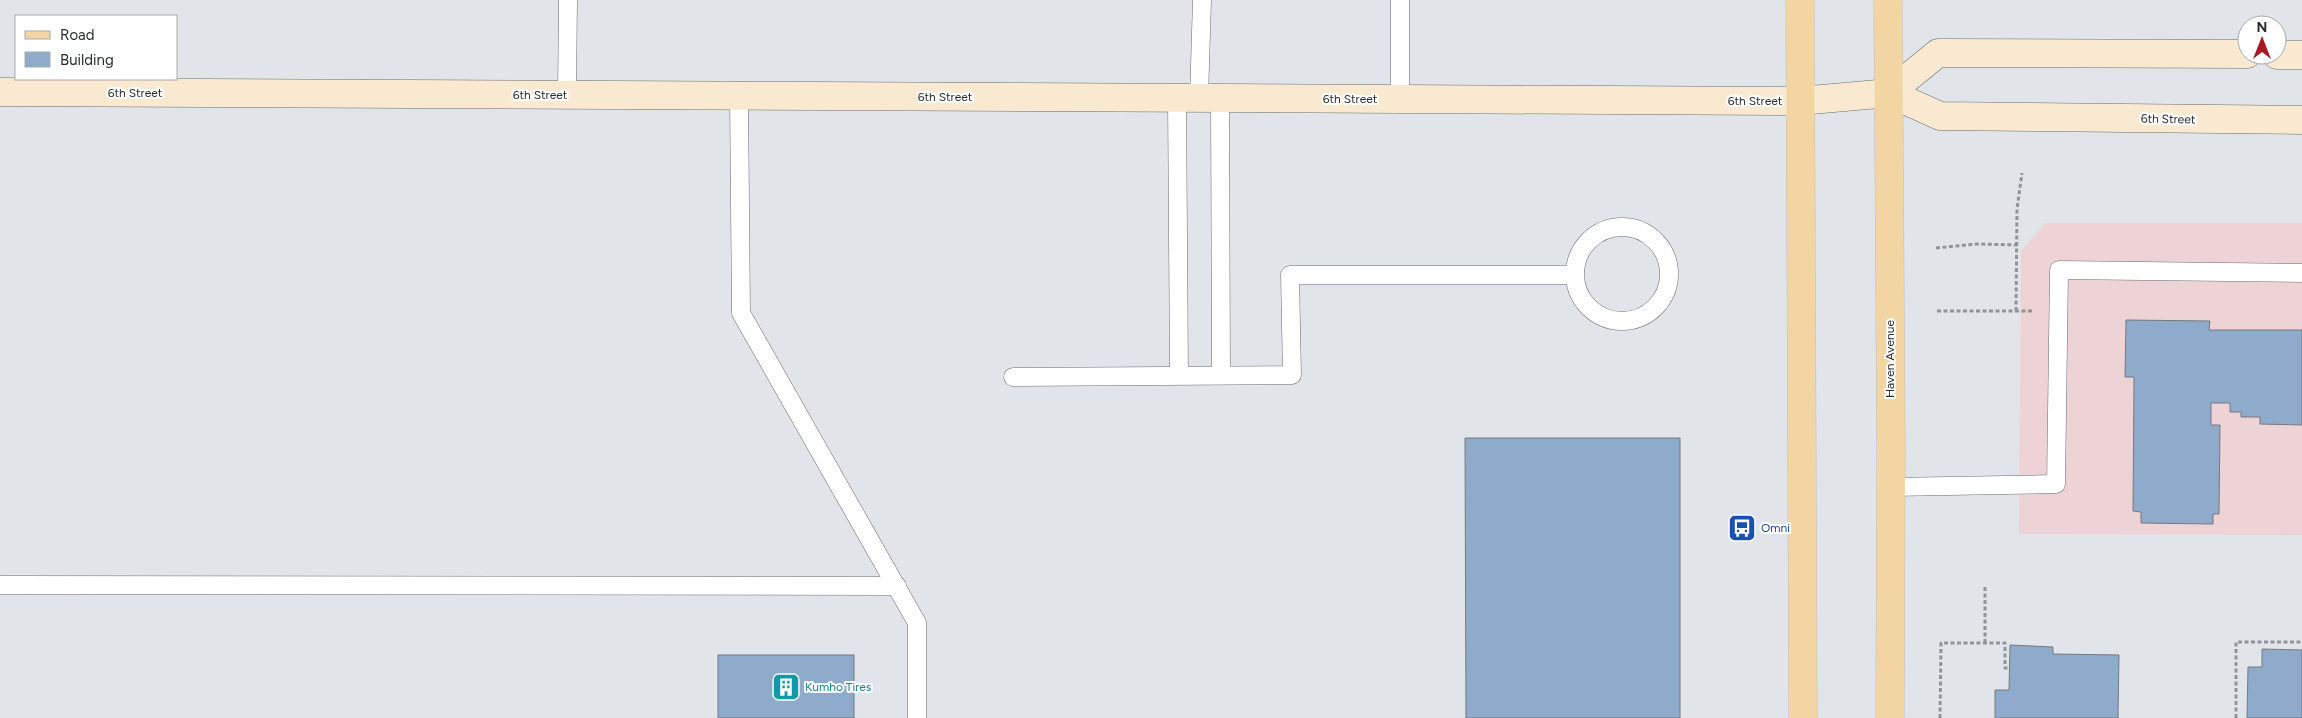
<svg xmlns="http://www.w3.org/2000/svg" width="2302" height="718" font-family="Figtree,sans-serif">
<rect width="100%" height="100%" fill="#e1e5e9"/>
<path fill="#eed3d6" d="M2045 223H2302V535L2019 534 2021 251Z"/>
<g fill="#8eabcb" stroke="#76797d">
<path d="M2126 320 2210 321 2209 330H2302V425L2260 424V417H2241V412H2230V403H2211V425H2220L2219 514H2213V524L2141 523V512L2133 511 2134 377H2125Z"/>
<path d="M1465 438H1680V718H1466Z"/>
<path d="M2010 645 2053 647V654L2119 655 2118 718H1995V690H2009Z"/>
<path d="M2262 649 2302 650V718H2247L2248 667H2262Z"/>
<rect x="718" y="655" width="136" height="63"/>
</g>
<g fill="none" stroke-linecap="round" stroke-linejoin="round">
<g stroke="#696d70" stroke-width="19">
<g id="lane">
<path d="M1400 0V99"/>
<path d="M567 95 568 0"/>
<path d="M739 96 741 313 917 623V718"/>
<path d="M1177 98 1179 375"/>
<path d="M1199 98 1202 0"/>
<path d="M1220 98 1221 375"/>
<circle cx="1622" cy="274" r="47"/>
<path d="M1013 377 1292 375 1290 275H1574"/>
<path d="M1891 487 2056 484 2059 270 2302 273"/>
<path d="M0 585 897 586"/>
</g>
</g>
<g stroke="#696d70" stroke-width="29">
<g id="secondary">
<path d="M2277 55H2302"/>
<path d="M0 92 1800 101 1889 93 1940 116 2302 120"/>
<path d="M1889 93 1938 53 2247 54"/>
</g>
</g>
<g stroke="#bfbfc0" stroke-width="29">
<g id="primary">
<path d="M1800 0 1803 718"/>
<path d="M1888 0 1891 449 1890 718"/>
</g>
</g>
<g stroke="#919497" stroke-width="3" stroke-dasharray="4 2.5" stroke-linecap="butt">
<path d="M1936 248 1977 244 2017 245"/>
<path d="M1937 311H2034"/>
<path d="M2016 311 2017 209 2022 173"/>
<path d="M1985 643V587"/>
<path d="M1940 718 1941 643H2005V668H2009"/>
<path d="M2236 718V642H2302"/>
</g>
<use href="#lane" stroke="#fff" stroke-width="18"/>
<use href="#secondary" stroke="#f9e9d1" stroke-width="28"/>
<use href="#primary" stroke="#f3d4a3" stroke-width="28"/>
</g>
<defs>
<g id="bus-square" transform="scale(1.4375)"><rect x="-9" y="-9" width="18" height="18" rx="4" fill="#1a4fb4" stroke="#fff"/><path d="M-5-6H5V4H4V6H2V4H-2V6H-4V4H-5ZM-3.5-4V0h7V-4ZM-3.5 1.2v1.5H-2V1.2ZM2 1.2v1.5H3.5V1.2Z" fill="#fff"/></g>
<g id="building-square" transform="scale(1.4375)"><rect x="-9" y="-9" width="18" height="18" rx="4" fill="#0f9aa8" stroke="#fff"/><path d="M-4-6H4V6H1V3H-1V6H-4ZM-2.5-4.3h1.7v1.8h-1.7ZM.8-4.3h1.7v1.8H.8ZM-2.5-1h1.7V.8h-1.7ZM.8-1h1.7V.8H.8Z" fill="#fff"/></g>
</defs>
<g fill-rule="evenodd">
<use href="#bus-square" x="1742" y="528"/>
<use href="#building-square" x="786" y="687"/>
</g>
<g text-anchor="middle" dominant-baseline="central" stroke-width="4" stroke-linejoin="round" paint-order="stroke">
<g font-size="12" fill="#292b2c" stroke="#fff">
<text x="135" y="93">6th Street</text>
<text x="540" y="95">6th Street</text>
<text x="945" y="97">6th Street</text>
<text x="1350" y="99">6th Street</text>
<text x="1755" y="101">6th Street</text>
<text transform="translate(2168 119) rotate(1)">6th Street</text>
<text transform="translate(1890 359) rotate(-90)">Haven Avenue</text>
</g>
<g font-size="12" fill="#164399" stroke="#fff" text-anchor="start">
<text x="1761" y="528">Omni</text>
</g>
<g font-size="12" fill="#0d838f" stroke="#fff" text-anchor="start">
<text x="805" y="687">Kumho Tires</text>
</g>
</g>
<rect x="15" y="15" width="162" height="65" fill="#ffffff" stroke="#a9aaab"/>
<rect x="25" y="31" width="25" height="8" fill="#f3d4a3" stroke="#a9aaab"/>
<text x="60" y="40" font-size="15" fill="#292b2c">Road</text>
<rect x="25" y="52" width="25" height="15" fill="#8eabcb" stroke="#a9aaab"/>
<text x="60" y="65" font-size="15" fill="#292b2c">Building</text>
<g transform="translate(2262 40)"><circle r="24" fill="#ffffff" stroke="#a9aaab"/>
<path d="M0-4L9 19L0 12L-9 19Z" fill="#ab1722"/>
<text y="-8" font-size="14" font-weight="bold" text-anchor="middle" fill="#292b2c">N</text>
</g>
</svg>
